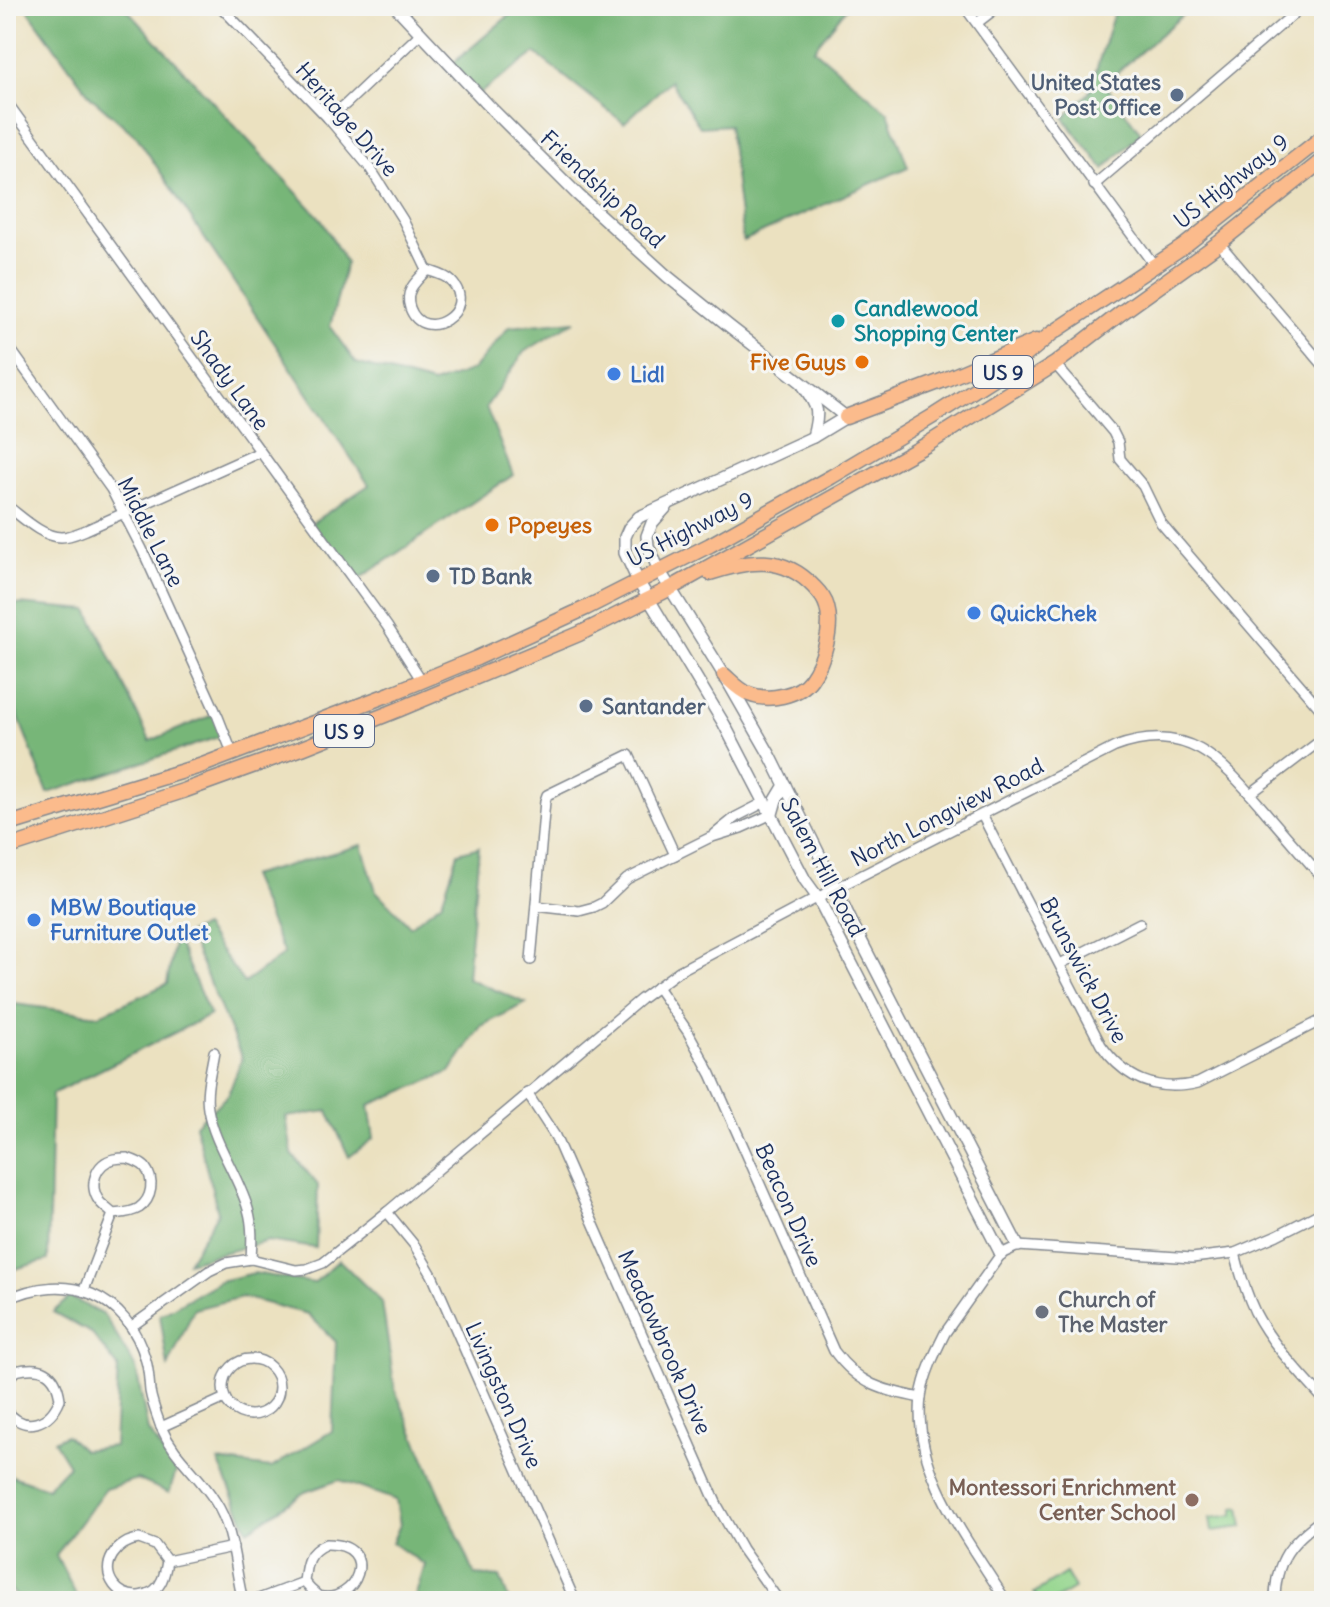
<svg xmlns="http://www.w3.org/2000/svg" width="1330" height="1607" font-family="Delius,sans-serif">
<rect width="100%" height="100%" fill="#f6f6f2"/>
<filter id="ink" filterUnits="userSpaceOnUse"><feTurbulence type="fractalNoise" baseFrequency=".0125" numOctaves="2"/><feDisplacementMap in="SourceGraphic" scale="16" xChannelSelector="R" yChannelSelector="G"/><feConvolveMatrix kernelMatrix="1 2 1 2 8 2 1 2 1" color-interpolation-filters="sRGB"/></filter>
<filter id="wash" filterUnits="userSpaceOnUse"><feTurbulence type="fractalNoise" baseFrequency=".006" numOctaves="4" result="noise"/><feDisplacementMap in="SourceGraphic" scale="32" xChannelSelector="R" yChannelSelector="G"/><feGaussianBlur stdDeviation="1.8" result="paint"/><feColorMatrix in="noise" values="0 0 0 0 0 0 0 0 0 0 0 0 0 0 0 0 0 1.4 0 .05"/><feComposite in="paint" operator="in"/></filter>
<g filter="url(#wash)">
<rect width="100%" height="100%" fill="#ebe1c0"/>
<g fill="#94d58d" stroke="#588276" stroke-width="2">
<path d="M1240 1507 1243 1527 1212 1531 1210 1518 1234 1515V1508Z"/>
<path d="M1066 1573 1075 1588 1053 1601H1039L1034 1593Z"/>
</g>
<g fill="#77b678" stroke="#49726b" stroke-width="2">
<path d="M25 6H124L321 219 346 263 330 327 356 363 433 384 473 370 509 327 575 321 524 352 486 407 513 475 356 581 310 524 369 485 137 137 91 97Z"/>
<path d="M520 6H848L814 49 888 112 908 167 743 241 729 125 700 127 670 81 624 123 535 53 475 97 450 66Z"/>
<path d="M1119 6H1193L1104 84 1141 133 1104 169 1064 118 1089 93 1115 9Z"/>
<path d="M6 603 88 610 150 741 215 714 225 735 48 793 16 711 6 709Z"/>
<path d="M362 845 376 891 410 926 442 902 458 853 479 847 467 978 526 1003 481 1026 450 1072 369 1105 374 1138 349 1157 328 1111 286 1117 292 1154 318 1185 316 1248 268 1241 188 1262 218 1212 195 1125 228 1095 242 1058 188 933 203 927 244 983 284 954 250 876Z"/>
<path d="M175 936 210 1015 52 1094 48 1260 15 1269 6 1218V1003L99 1015 167 984Z"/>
<path d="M339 1260 382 1302 395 1390 475 1575 500 1577 509 1601H414L425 1565 392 1543 400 1525 396 1500 339 1480 305 1492 248 1530 218 1461 271 1468 332 1431 336 1342 308 1314 242 1297 194 1309 168 1367 160 1315 220 1281 254 1273 314 1283Z"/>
<path d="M70 1297 104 1315 136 1368 148 1431 176 1472 169 1493 137 1479 105 1489 56 1555 77 1597 76 1601H21L11 1590 6 1589V1474L47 1488 69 1465 54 1441 66 1435 83 1450 114 1446 118 1367 91 1333 53 1312Z"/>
</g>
</g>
<g filter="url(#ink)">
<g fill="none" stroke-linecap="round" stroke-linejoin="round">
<g stroke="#83888f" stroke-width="12">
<g id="minor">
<path d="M220 6 328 118 370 168 403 220 427 270"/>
<path d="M964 6 1154 265"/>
<path d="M977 23 999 6"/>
<path d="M6 101 387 626 422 681"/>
<path d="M328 118 346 104 421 33"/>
<path d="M1094 185 1303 6"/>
<path d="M1219 243 1324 366"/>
<path d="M427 270C435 273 445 275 451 281 480 310 424 346 410 308 404 291 416 281 427 270Z"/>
<path d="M6 343 111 489 142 549 218 717 233 755"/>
<path d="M1055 364 1113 432 1118 442 1120 459 1143 486 1161 523 1324 713"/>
<path d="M6 505C21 516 42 537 61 537 70 537 78 533 86 530L260 452"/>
<path d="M1250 794 1324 738"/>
<path d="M982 815 1101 1045C1125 1079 1156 1093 1198 1083L1324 1019"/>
<path d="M715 834 736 817 765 802"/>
<path d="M536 906 579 911 594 907 602 903 627 879 709 838 741 828 772 814"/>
<path d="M531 960 545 801 547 795 629 755 675 855"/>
<path d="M1060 964 1140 923"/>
<path d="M657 987 688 1032 711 1074 834 1351C859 1385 882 1390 921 1398"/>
<path d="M214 1052C211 1071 205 1090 208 1109 214 1144 238 1175 248 1209 253 1225 252 1242 251 1259"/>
<path d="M527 1093 555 1136 717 1505 742 1549 779 1601"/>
<path d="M127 1158C133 1160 140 1162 145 1167 155 1180 152 1199 139 1208 131 1213 122 1213 113 1214 109 1210 103 1206 99 1201 88 1185 96 1163 114 1159 119 1158 123 1158 127 1158Z"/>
<path d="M387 1212 415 1246 432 1275 575 1601"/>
<path d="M1235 1253C1240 1273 1246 1293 1255 1312 1272 1345 1299 1372 1324 1400"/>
<path d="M84 1290 113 1214"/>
<path d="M6 1300C66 1270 128 1294 146 1361 149 1371 149 1381 150 1391 152 1403 157 1416 161 1427 175 1459 198 1473 215 1501 235 1531 234 1567 243 1601"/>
<path d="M132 1326 209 1271 226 1263 251 1259 296 1270 307 1269 323 1263 387 1212 641 999 679 971 811 901 1115 747C1187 721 1220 759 1263 809 1283 833 1304 856 1324 880"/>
<path d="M6 1357 15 1371"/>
<circle cx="251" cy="1387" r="28"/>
<path d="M6 1382 15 1371C41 1365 56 1370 60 1399 50 1424 25 1434 6 1410"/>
<path d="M161 1427 225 1398"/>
<path d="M139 1539 155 1545 167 1561C166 1567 165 1574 162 1580 155 1598 127 1602 114 1585 99 1565 117 1541 139 1539Z"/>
<path d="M326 1544C383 1543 356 1607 318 1596 313 1592 308 1587 304 1582 306 1564 307 1552 326 1544Z"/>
<path d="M167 1561 233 1547"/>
<path d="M253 1601 304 1582"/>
<path d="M1006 1601C969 1541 912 1471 921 1397 924 1375 935 1353 945 1333L1001 1254 1018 1246 1192 1258 1235 1253 1277 1235 1324 1211"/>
<path d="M1275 1601C1275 1560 1291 1541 1324 1518"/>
</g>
</g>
<g stroke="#83888f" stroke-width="14">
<g id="tertiary">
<path d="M395 6 490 107 578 195 667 276 729 326 846 417 813 437 639 517 629 528 625 537V553L638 581 724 724 805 880 818 898 1001 1254"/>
<path d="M803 385C818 408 820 409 813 437"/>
<path d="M667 506 652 523 647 536 648 546 659 570 724 675 771 757 824 864 852 923 1018 1246"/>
<path d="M772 814 776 800 785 785"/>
</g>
</g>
<g stroke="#83888f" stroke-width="17">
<g id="trunk">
<path d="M846 417 944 380 1036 341"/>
<path d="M710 573C748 560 783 554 814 587 819 592 825 599 827 607 833 628 824 661 811 679 799 696 768 702 749 694 740 691 732 682 724 675"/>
<path d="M6 825 200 766 390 694 477 658 586 608 710 545 831 477 935 415 1015 364 1051 334 1184 246 1324 136"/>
<path d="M6 848 183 791 302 748 400 709 579 634 671 588 926 445 1055 364 1121 313 1219 243 1324 159"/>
</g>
</g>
<use href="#minor" stroke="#fff" stroke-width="9"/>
<use href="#tertiary" stroke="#fff" stroke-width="11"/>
<use href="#trunk" stroke="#fbbb8c" stroke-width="14"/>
</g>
</g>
<g fill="#5c6f8a" stroke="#f6f6f2" stroke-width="3">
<circle cx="1177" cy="95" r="8"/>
<circle cx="433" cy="576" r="8"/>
<circle cx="586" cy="706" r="8"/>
</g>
<circle fill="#0f9aa8" stroke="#f6f6f2" stroke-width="3" cx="838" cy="321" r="8"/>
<g fill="#e8710a" stroke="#f6f6f2" stroke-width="3">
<circle cx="862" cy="362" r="8"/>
<circle cx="492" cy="525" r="8"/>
</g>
<g fill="#3f7fe0" stroke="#f6f6f2" stroke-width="3">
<circle cx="614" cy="374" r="8"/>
<circle cx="974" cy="613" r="8"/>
<circle cx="34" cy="920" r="8"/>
</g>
<circle fill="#6b7280" stroke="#f6f6f2" stroke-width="3" cx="1042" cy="1312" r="8"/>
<circle fill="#8d6e63" stroke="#f6f6f2" stroke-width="3" cx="1192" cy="1500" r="8"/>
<g text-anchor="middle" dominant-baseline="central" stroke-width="6" stroke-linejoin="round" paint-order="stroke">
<g fill="#f6f6f2" stroke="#5d6b8a" stroke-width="2">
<rect x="973" y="356" width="60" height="32" rx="6"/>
<rect x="314" y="715" width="60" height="32" rx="6"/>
</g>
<g font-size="20" font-weight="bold" fill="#1b2f5e">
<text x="1003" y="372">US 9</text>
<text x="344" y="731">US 9</text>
</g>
<g font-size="22" font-weight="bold" fill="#4e5e75" stroke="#f6f6f2" text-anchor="start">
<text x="1161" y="82" text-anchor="end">United States<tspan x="1161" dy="25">Post Office</tspan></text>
<text x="449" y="576">TD Bank</text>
<text x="602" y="706">Santander</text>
</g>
<g font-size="22" fill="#1b2f5e" stroke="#f6f6f2">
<text transform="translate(347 119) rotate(49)">Heritage Drive</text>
<text transform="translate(1231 181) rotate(-38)">US Highway 9</text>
<text transform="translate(603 189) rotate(43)">Friendship Road</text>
<text transform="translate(230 380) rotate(54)">Shady Lane</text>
<text transform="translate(690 529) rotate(-27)">US Highway 9</text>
<text transform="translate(151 532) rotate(63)">Middle Lane</text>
<text transform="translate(947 812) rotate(-27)">North Longview Road</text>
<text transform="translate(823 867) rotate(62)">Salem Hill Road</text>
<text transform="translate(1084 970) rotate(62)">Brunswick Drive</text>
<text transform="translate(789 1205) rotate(66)">Beacon Drive</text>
<text transform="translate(665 1342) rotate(66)">Meadowbrook Drive</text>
<text transform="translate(504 1395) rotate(66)">Livingston Drive</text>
</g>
<g font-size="22" font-weight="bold" fill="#0d838f" stroke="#f6f6f2" text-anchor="start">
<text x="854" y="308">Candlewood<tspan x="854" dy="25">Shopping Center</tspan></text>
</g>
<g font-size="22" font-weight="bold" fill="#c56008" stroke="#f6f6f2" text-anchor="end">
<text x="846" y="362">Five Guys</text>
<text x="508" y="525" text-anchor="start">Popeyes</text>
</g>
<g font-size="22" font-weight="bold" fill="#366cbe" stroke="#f6f6f2" text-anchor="start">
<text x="630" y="374">Lidl</text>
<text x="990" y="613">QuickChek</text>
<text x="50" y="907">MBW Boutique<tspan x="50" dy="25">Furniture Outlet</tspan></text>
</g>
<g font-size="22" font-weight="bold" fill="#5b616d" stroke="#f6f6f2" text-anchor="start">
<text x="1058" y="1299">Church of<tspan x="1058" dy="25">The Master</tspan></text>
</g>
<g font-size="22" font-weight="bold" fill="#785e54" stroke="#f6f6f2" text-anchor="end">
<text x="1176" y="1487">Montessori Enrichment<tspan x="1176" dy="25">Center School</tspan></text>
</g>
</g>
<rect width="1330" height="1607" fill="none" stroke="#f6f6f2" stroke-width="32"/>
</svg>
